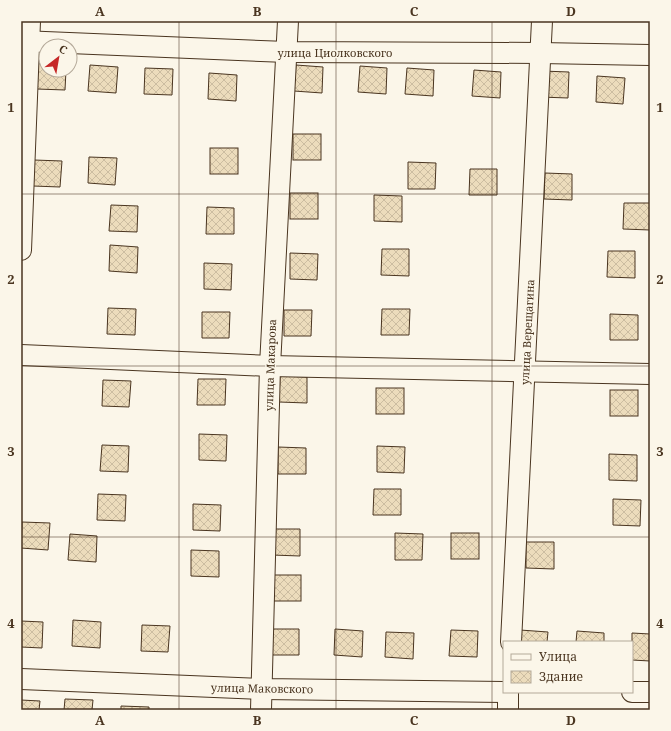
<svg xmlns="http://www.w3.org/2000/svg" width="671" height="731" font-family="'Noto Serif',serif">
<defs>
<pattern id="building-cross-hatch" width="8" height="8" patternUnits="userSpaceOnUse"><rect width="8" height="8" fill="#ecdcbc"/><path d="M0 0l8 8M0 8l8-8" fill="none" stroke="#ccbda1"/></pattern>
</defs>
<rect width="100%" height="100%" fill="#fbf6e9"/>
<g fill="url(#building-cross-hatch)" stroke="#4a3520">
<path d="M38 63H46V70H66L65 90 37 89Z"/>
<path d="M90 65 118 67 116 93 88 91Z"/>
<path d="M296 65 323 67 322 93 294 91Z"/>
<path d="M360 66 387 68 386 94 358 92Z"/>
<path d="M145 68 173 69 172 95 144 94Z"/>
<path d="M407 68 434 70 433 96 405 94Z"/>
<path d="M474 70 501 72 500 98 472 96Z"/>
<path d="M542 71 569 72 568 98 540 97Z"/>
<path d="M209 73 237 75 236 101 208 99Z"/>
<path d="M597 76 625 78 623 104 596 102Z"/>
<rect x="293" y="134" width="28" height="26"/>
<rect x="210" y="148" width="28" height="26"/>
<path d="M89 157 117 158 115 185 88 183Z"/>
<path d="M34 160 62 161 60 187 33 186Z"/>
<path d="M408 162 436 163 435 189H408Z"/>
<path d="M470 169H497V195H469Z"/>
<path d="M545 173 572 174V200L544 199Z"/>
<rect x="290" y="193" width="28" height="26"/>
<path d="M374 195 402 196V222L374 221Z"/>
<path d="M624 203H650V230L623 229Z"/>
<path d="M111 205 138 206 137 232 109 231Z"/>
<path d="M207 207 234 208V234H206Z"/>
<path d="M110 245 138 247 137 273 109 271Z"/>
<path d="M382 249H409V276L381 275Z"/>
<path d="M608 251H635V278L607 277Z"/>
<path d="M290 253 318 254 317 280 290 279Z"/>
<path d="M204 263 232 264 231 290 204 289Z"/>
<path d="M108 308 136 309 135 335 107 334Z"/>
<path d="M382 309H410L409 335H381Z"/>
<path d="M284 310H312L311 336H284Z"/>
<path d="M202 312H230L229 338H202Z"/>
<path d="M610 314 638 315V340H610Z"/>
<path d="M280 376 307 377V403L279 402Z"/>
<path d="M198 379H226L225 405H197Z"/>
<path d="M103 380 131 381 129 407 102 406Z"/>
<rect x="376" y="388" width="28" height="26"/>
<rect x="610" y="390" width="28" height="26"/>
<path d="M199 434 227 435 226 461 199 460Z"/>
<path d="M102 445 129 446 128 472 100 471Z"/>
<path d="M377 446 405 447 404 473 377 472Z"/>
<path d="M278 447 306 448V474H278Z"/>
<path d="M609 454 637 455V481L609 480Z"/>
<path d="M374 489H401V515H373Z"/>
<path d="M98 494 126 495 125 521 97 520Z"/>
<path d="M613 499 641 500 640 526 613 525Z"/>
<path d="M193 504 221 505 220 531 193 530Z"/>
<path d="M22 522 50 523 48 550 21 548Z"/>
<path d="M272 529H300V556L272 555Z"/>
<path d="M395 533 423 534 422 560H395Z"/>
<rect x="451" y="533" width="28" height="26"/>
<path d="M70 534 97 536 96 562 68 560Z"/>
<path d="M526 542H554V569L526 568Z"/>
<path d="M191 550 219 551V577L191 576Z"/>
<rect x="273" y="575" width="28" height="26"/>
<path d="M73 620 101 622 100 648 72 646Z"/>
<path d="M21 621 43 622 42 648 21 647Z"/>
<path d="M142 625 170 626 168 652 141 651Z"/>
<path d="M272 629H299V655H271Z"/>
<path d="M335 629 363 631 362 657 334 655Z"/>
<path d="M451 630 478 631 477 657 449 656Z"/>
<path d="M520 630 548 632 547 642H519Z"/>
<path d="M577 631 604 633V642H576Z"/>
<path d="M386 632 414 633 413 659 385 657Z"/>
<path d="M632 633 650 634V661L632 660Z"/>
<path d="M65 699 93 700 92 710H64Z"/>
<path d="M21 700 40 701 39 710H21Z"/>
<path d="M121 706 149 707V710H121Z"/>
</g>
<g fill="none" stroke-linecap="round" stroke-linejoin="round">
<g stroke="#4a3520" stroke-width="22">
<g id="minor">
<path d="M21 41 287 52 540 53 650 55"/>
<path d="M21 250 30 21"/>
<path d="M21 355 270 366 650 374"/>
<path d="M511 642 542 21"/>
<path d="M21 679 262 689 504 692"/>
<path d="M632 692H650"/>
<path d="M261 710 270 366 288 21"/>
<path d="M508 710V692"/>
</g>
</g>
<use href="#minor" stroke="#fbf6e9" stroke-width="20"/>
</g>
<path fill="none" stroke="#4a3520" stroke-width="1" stroke-opacity="0.55" d="M179 21V710M336 21V710M492 21V710M21 194H650M21 366H650M21 537H650"/>
<g text-anchor="middle" dominant-baseline="central" stroke-width="3" stroke-linejoin="round" paint-order="stroke">
<g font-size="11" fill="#4a3520" stroke="#fbf6e9">
<text x="335" y="52">улица Циолковского</text>
<text transform="translate(527 332) rotate(-87)">улица Верещагина</text>
<text transform="translate(270 365) rotate(-88)">улица Макарова</text>
<text transform="translate(262 688) rotate(1)">улица Маковского</text>
</g>
</g>
<rect width="671" height="731" fill="none" stroke="#fbf6e9" stroke-width="44"/>
<rect x="503" y="641" width="130" height="52" fill="#fbf6e9" stroke="#b4a999"/>
<rect x="511" y="654" width="20" height="6" fill="#fbf6e9" stroke="#b4a999"/>
<text x="539" y="661" font-size="12" fill="#4a3520">Улица</text>
<rect x="511" y="671" width="20" height="12" fill="url(#building-cross-hatch)" stroke="#b4a999"/>
<text x="539" y="681" font-size="12" fill="#4a3520">Здание</text>
<g transform="translate(58 58) rotate(31)"><circle r="19" fill="#fbf6e9" stroke="#b4a999"/>
<path d="M0-3L7 15L0 10L-7 15Z" fill="#c62828"/>
<text y="-6" font-size="11" font-weight="bold" text-anchor="middle" fill="#4a3520">С</text>
</g>
<rect x="22" y="22" width="627" height="687" fill="none" stroke="#4a3520" stroke-width="1.5"/>
<g font-size="13" text-anchor="middle" font-weight="bold" fill="#4a3520">
<text x="100" y="16">A</text>
<text x="257" y="16">B</text>
<text x="414" y="16">C</text>
<text x="571" y="16">D</text>
<text x="11" y="112">1</text>
<text x="660" y="112">1</text>
<text x="11" y="284">2</text>
<text x="660" y="284">2</text>
<text x="11" y="456">3</text>
<text x="660" y="456">3</text>
<text x="11" y="628">4</text>
<text x="660" y="628">4</text>
<text x="100" y="725">A</text>
<text x="257" y="725">B</text>
<text x="414" y="725">C</text>
<text x="571" y="725">D</text>
</g>
</svg>
